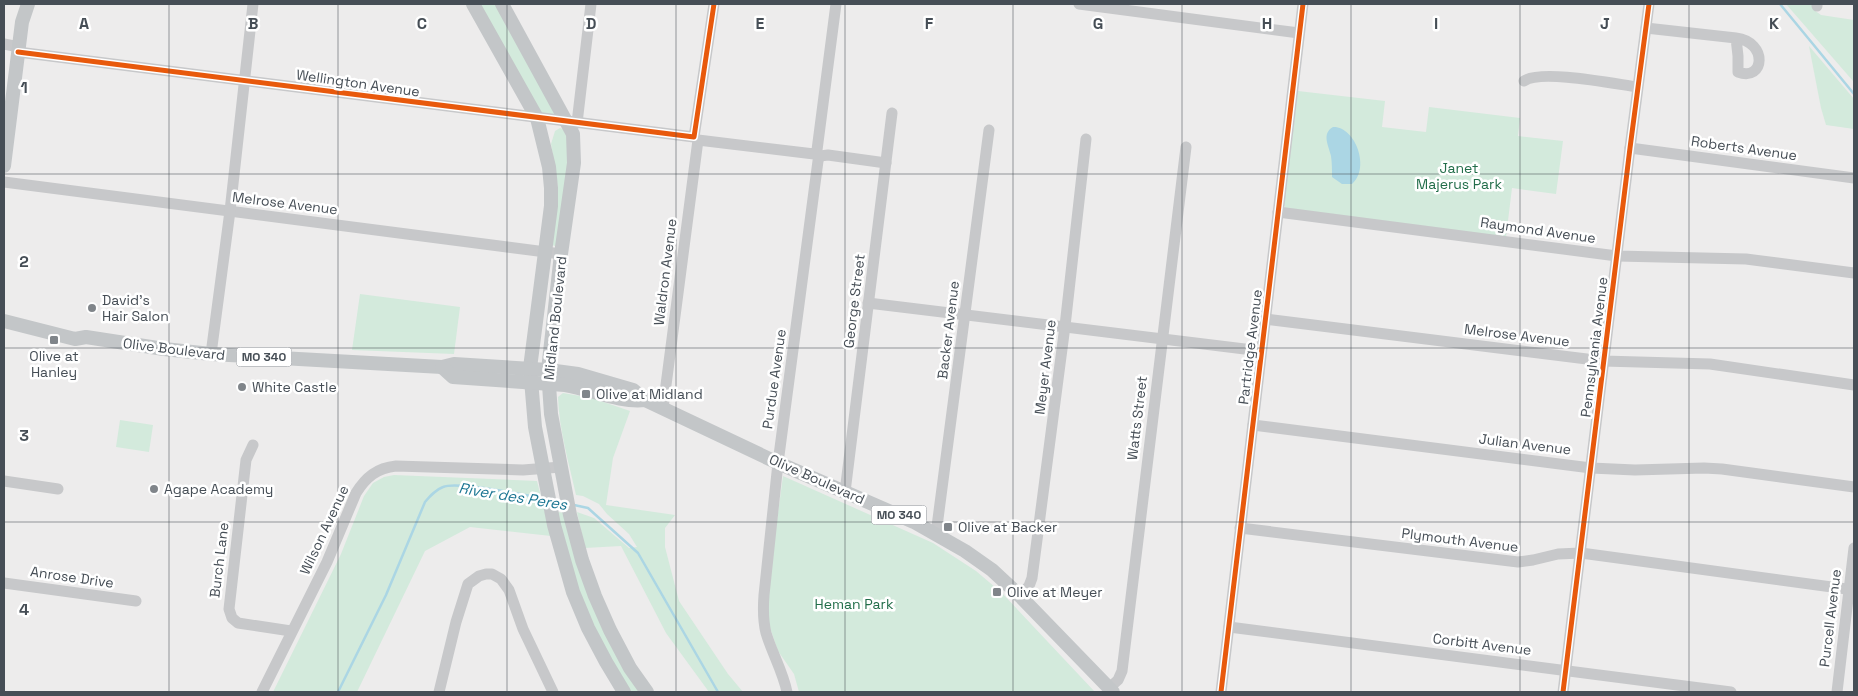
<svg xmlns="http://www.w3.org/2000/svg" width="1858" height="696" font-family="'Space Grotesk',sans-serif">
<rect width="100%" height="100%" fill="#edecec"/>
<g fill="#d3eadc">
<path d="M478 4H498L555 110 554 115 542 114Z"/>
<path d="M1786 4H1812L1814 10 1821 15 1854 20 1853 81Z"/>
<path d="M1809 46 1854 99V129L1826 125 1821 108Z"/>
<path d="M1298 91 1385 101 1382 127 1426 132 1429 107 1520 118 1518 136 1563 141 1556 194 1512 188 1506 237 1285 208 1284 204Z"/>
<path d="M560 128 565 130 570 149 557 246H555L552 245 558 187 551 144 555 131Z"/>
<path d="M360 294 460 307 454 354 352 350Z"/>
<path d="M563 393 592 398 630 411 613 458 606 505 675 515 665 528V547L679 601 728 674 743 692H709L666 633 621 546 585 548 577 512 594 518 629 548 637 547 629 534 607 514 599 504 583 496 576 495C569 463 559 430 558 397Z"/>
<path d="M120 420 153 425 149 452 116 447Z"/>
<path d="M394 475 537 481 551 536 470 527 425 551 357 692H273L341 554 364 496 373 483 384 477Z"/>
<path d="M783 476 933 543 976 571 1002 593 1095 692H799L794 674 778 651 768 622V588Z"/>
<path d="M557 512 565 513 642 692H630L603 646 577 587Z"/>
</g>
<path fill="#abd6e4" d="M1333 127C1355 126 1371 168 1352 184H1342L1332 177C1332 170 1332 163 1331 156 1329 146 1321 134 1333 127Z"/>
<g fill="none" stroke-linecap="round" stroke-linejoin="round">
<g stroke="#abd6e4" stroke-width="2.5">
<path d="M1780 4 1854 94"/>
<path d="M574 505 588 508 638 553 718 692"/>
<path d="M338 692 386 595 425 502C430 496 435 490 443 487 457 481 526 495 544 499"/>
</g>
<g stroke="#c7c8ca" stroke-width="11">
<path d="M1079 4 1299 33"/>
<path d="M1817 6V4"/>
<path d="M1646 28 1736 38C1768 42 1765 82 1738 72V56L1736 38"/>
<path d="M4 44 19 47"/>
<path d="M18 52 694 137 714 4"/>
<path d="M1524 81C1541 69 1615 84 1637 87"/>
<path d="M577 123 591 4"/>
<path d="M1630 148 1854 178"/>
<path d="M4 182 561 254"/>
<path d="M1278 212 1617 256 1746 259 1854 273"/>
<path d="M868 303 1261 351"/>
<path d="M1265 319 1603 361 1710 364 1854 385"/>
<path d="M211 354 230 211 253 4"/>
<path d="M663 408 698 140 814 154 817 150 836 4"/>
<path d="M1253 425 1591 468 1635 470 1704 468 1722 469 1854 487"/>
<path d="M253 445 246 460 229 609 232 618 238 623 291 631"/>
<path d="M4 481 58 489"/>
<path d="M845 492 892 113"/>
<path d="M1240 528 1518 562 1533 560 1558 554 1581 553 1854 590"/>
<path d="M936 534 989 130"/>
<path d="M4 583 136 601"/>
<path d="M1020 596 1029 586 1032 578 1065 326 1086 139"/>
<path d="M1229 627 1731 692"/>
<path d="M1109 688 1118 680 1122 671 1186 147"/>
<path d="M262 692 327 562 356 493C366 477 377 468 396 466L523 470 561 467"/>
<path d="M439 692 456 622 468 584 479 576 486 574H492L501 579 509 590 523 629 553 692"/>
<path d="M787 692C783 672 772 653 766 633 763 621 763 608 764 595L778 463 818 161 820 156 828 155 886 163"/>
<path d="M1221 692 1303 4"/>
<path d="M1563 692 1630 148 1649 4"/>
<path d="M1837 692 1854 548"/>
</g>
<g stroke="#c3c6c8" stroke-width="14">
<path d="M473 4 537 118 549 167 551 188V206L530 368 535 427 554 525 573 592 588 628 606 662 624 692"/>
<path d="M502 4 573 134 574 163 561 254 548 370 551 414 570 515 582 560 595 596 610 630 630 668 647 692"/>
<path d="M4 166 22 22 28 4"/>
<path d="M4 321 75 339 86 337 164 349 211 354 442 367 454 364 548 370 578 374 633 390 645 400 778 463 914 522 965 551 992 570 1020 596 1113 692"/>
<path d="M442 367 453 377 565 385C591 389 619 403 645 400"/>
</g>
<g stroke="#fff" stroke-width="8">
<g id="cycleway">
<path d="M18 52 694 137 714 4"/>
<path d="M1221 692 1303 4"/>
<path d="M1563 692 1630 148 1649 4"/>
</g>
</g>
<use href="#cycleway" stroke="#e8590c" stroke-width="5"/>
</g>
<path fill="none" stroke="#464e56" stroke-width="1" stroke-opacity="0.55" d="M169 4V692M338 4V692M507 4V692M676 4V692M845 4V692M1013 4V692M1182 4V692M1351 4V692M1520 4V692M1689 4V692M4 174H1854M4 348H1854M4 522H1854"/>
<g fill="#80858a" stroke="#fff" stroke-width="2">
<circle cx="92" cy="308" r="5"/>
<rect x="49" y="335" width="10" height="10" rx="2.5"/>
<circle cx="242" cy="387" r="5"/>
<rect x="581" y="389" width="10" height="10" rx="2.5"/>
<circle cx="154" cy="489" r="5"/>
<rect x="943" y="522" width="10" height="10" rx="2.5"/>
<rect x="992" y="587" width="10" height="10" rx="2.5"/>
</g>
<g text-anchor="middle" dominant-baseline="central" stroke-width="5" stroke-linejoin="round" paint-order="stroke">
<g fill="#fff" stroke="#7e8389" stroke-width="1">
<rect x="236.5" y="347.5" width="55" height="19" rx="4"/>
<rect x="871.5" y="505.5" width="55" height="19" rx="4"/>
</g>
<g font-size="12" font-weight="bold" fill="#464e56">
<text x="264" y="357">MO 340</text>
<text x="899" y="515">MO 340</text>
</g>
<g font-size="14" fill="#464e56" stroke="#fff">
<text transform="translate(358 83) rotate(8)">Wellington Avenue</text>
<text transform="translate(1744 148) rotate(8)">Roberts Avenue</text>
<text transform="translate(285 203) rotate(7)">Melrose Avenue</text>
<text transform="translate(1538 230) rotate(8)">Raymond Avenue</text>
<text transform="translate(665 272) rotate(-83)">Waldron Avenue</text>
<text transform="translate(854 301) rotate(-83)">George Street</text>
<text transform="translate(555 318) rotate(-84)">Midland Boulevard</text>
<text transform="translate(948 330) rotate(-83)">Backer Avenue</text>
<text transform="translate(1517 335) rotate(7)">Melrose Avenue</text>
<text transform="translate(1250 347) rotate(-83)">Partridge Avenue</text>
<text transform="translate(1594 347) rotate(-83)">Pennsylvania Avenue</text>
<text transform="translate(174 349) rotate(7)">Olive Boulevard</text>
<text transform="translate(1045 367) rotate(-83)">Meyer Avenue</text>
<text transform="translate(774 379) rotate(-82)">Purdue Avenue</text>
<text transform="translate(1137 418) rotate(-83)">Watts Street</text>
<text transform="translate(1525 444) rotate(7)">Julian Avenue</text>
<text transform="translate(817 479) rotate(24)">Olive Boulevard</text>
<text transform="translate(324 530) rotate(-65)">Wilson Avenue</text>
<text transform="translate(1460 540) rotate(7)">Plymouth Avenue</text>
<text transform="translate(219 560) rotate(-83)">Burch Lane</text>
<text transform="translate(72 577) rotate(8)">Anrose Drive</text>
<text transform="translate(1830 618) rotate(-83)">Purcell Avenue</text>
<text transform="translate(1482 644) rotate(7)">Corbitt Avenue</text>
</g>
<g font-size="14" fill="#216d49" stroke="#fff">
<text x="1459" y="168">Janet<tspan x="1459" dy="16">Majerus Park</tspan></text>
<text x="854" y="604">Heman Park</text>
</g>
<g font-size="14" fill="#464e56" stroke="#fff" text-anchor="start">
<text x="102" y="300">David's<tspan x="102" dy="16">Hair Salon</tspan></text>
<text x="54" y="356" text-anchor="middle">Olive at<tspan x="54" dy="16">Hanley</tspan></text>
<text x="252" y="387">White Castle</text>
<text x="596" y="394">Olive at Midland</text>
<text x="164" y="489">Agape Academy</text>
<text x="958" y="527">Olive at Backer</text>
<text x="1007" y="592">Olive at Meyer</text>
</g>
<g font-size="15" font-style="italic" fill="#1c7693" stroke="#fff">
<text transform="translate(513 496) rotate(9)">River des Peres</text>
</g>
</g>
<g font-size="16" text-anchor="middle" font-weight="bold" fill="#464e56" stroke="#fff" stroke-width="5" stroke-linejoin="round" paint-order="stroke">
<text x="84" y="29">A</text>
<text x="253" y="29">B</text>
<text x="422" y="29">C</text>
<text x="591" y="29">D</text>
<text x="760" y="29">E</text>
<text x="929" y="29">F</text>
<text x="1098" y="29">G</text>
<text x="1267" y="29">H</text>
<text x="1436" y="29">I</text>
<text x="1605" y="29">J</text>
<text x="1774" y="29">K</text>
<text x="24" y="93">1</text>
<text x="24" y="267">2</text>
<text x="24" y="441">3</text>
<text x="24" y="615">4</text>
</g>
<rect width="1858" height="696" fill="none" stroke="#464e56" stroke-width="10"/>
</svg>
